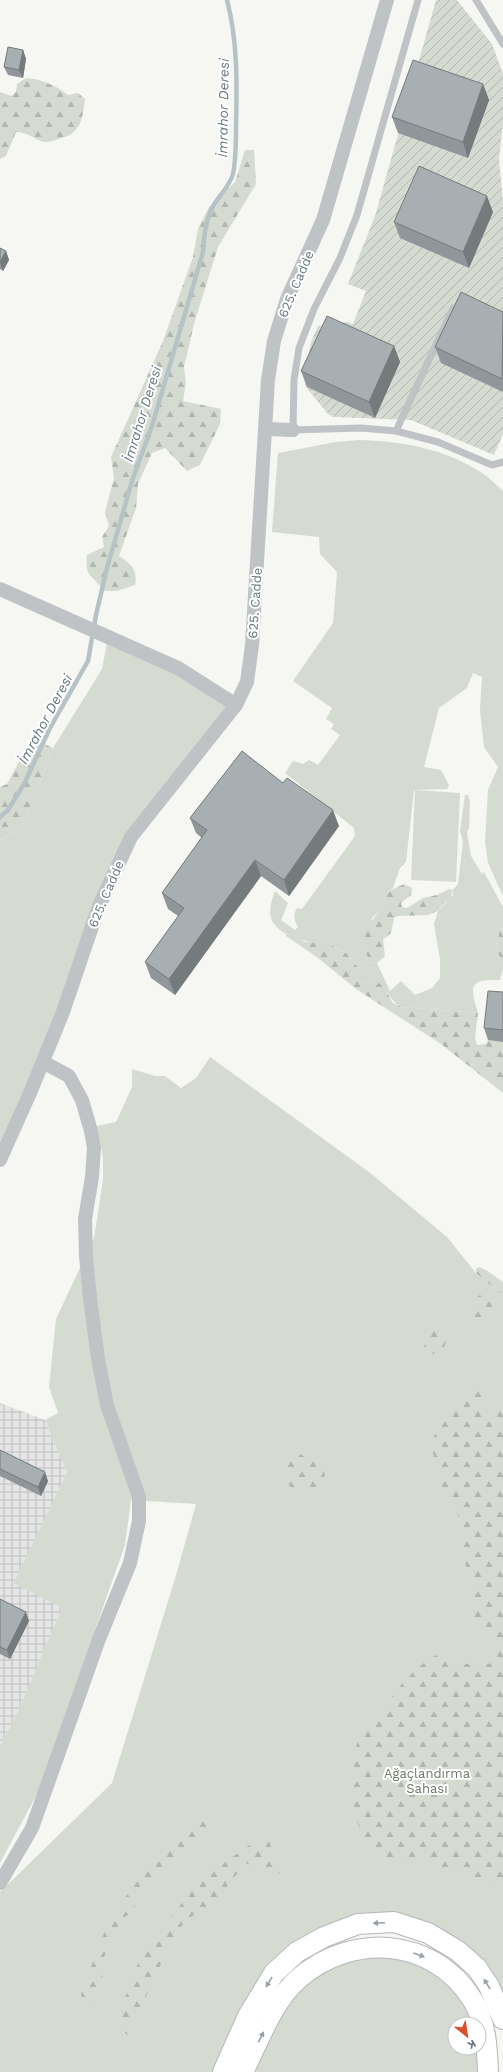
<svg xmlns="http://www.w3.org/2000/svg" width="503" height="2072" font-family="'Work Sans',sans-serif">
<defs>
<pattern id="industrial-grid" width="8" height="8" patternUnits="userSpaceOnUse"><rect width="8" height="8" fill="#e4e5e4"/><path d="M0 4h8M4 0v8" fill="none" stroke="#bdbebe"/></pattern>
<pattern id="forest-firs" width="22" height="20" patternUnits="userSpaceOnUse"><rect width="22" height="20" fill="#d6dbd2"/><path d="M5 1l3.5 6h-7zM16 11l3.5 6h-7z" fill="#b1b6b0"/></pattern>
<pattern id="garden-furrows" width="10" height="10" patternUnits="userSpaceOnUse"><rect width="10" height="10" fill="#d6dbd2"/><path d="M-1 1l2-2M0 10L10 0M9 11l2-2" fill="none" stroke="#b1b6b0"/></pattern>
</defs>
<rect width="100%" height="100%" fill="#f6f6f3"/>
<path fill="url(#industrial-grid)" d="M0 1403 45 1420 67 1472 15 1583 62 1608 18 1712 0 1746Z"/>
<g fill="#d6dbd2" fill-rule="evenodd">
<path d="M359 440C402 441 446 449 482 473 490 478 496 485 503 491V896L488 863 485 842 488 790 498 767 484 747 480 710 482 677 473 673 467 688 439 708 424 767 441 770 449 785 447 789 414 790 406 862 400 868 393 888 389 891 380 910 372 918 370 962 377 963 390 991 401 981 415 995 432 988 440 978V959L434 924 438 911 453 895V890L458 884 463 841 460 831 465 795H468L470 802 469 828 467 832 471 856 482 874 484 872 503 907V928L498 930 499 936C495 945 495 947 500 957H503V969L500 980C468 979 470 986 478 1013L401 1007C394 1003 393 1000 388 994 382 986 372 981 364 975 356 968 352 958 344 952 326 939 309 948 289 933L286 934C266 922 268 910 275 891L288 903 281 920 295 930 298 927C294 920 293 915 297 908L302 909 355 836 354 828 285 773 293 761 303 764 309 760 318 765 340 735 331 729 334 724 326 719 332 708 293 681 333 623 337 572 320 554 319 537 272 532 278 453 336 442Z"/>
<path d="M108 638 236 705 131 837 0 1160V840L19 830 27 816 53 748 102 669Z"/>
<path d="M415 790 460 793 456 882 411 880Z"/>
<path d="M210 1057 369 1172 447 1237 476 1273 503 1295V2019L477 1968 394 1922 297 1952 223 2072H0V1892L112 1783 177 1572 196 1504 131 1500 125 1545 37 1794 0 1863V1746L18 1712 62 1608 14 1583 67 1472 45 1420 58 1413 49 1387 56 1319 94 1238 103 1180V1157L97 1126 116 1122 132 1087V1069L155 1076H165L181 1088 196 1078Z"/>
<path d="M376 1947C416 1950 441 1959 466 1991 475 2003 483 2018 486 2032 488 2045 487 2059 488 2072H243C275 2008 294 1952 376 1947ZM455 2024H479V2048H455Z"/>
</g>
<g fill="url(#forest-firs)">
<path d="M26 78C41 79 56 85 68 95L78 93 85 99C82 120 82 133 59 139 55 140 49 142 44 142 34 139 27 132 16 132L6 156 0 159V92L12 96 16 92 17 84Z"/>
<path d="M245 150H254L256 184 218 247 194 324 184 367 186 383 183 401 221 409 220 424 200 465 187 471 165 448 152 453 138 484 136 508 119 556C131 564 138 569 135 585L117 591H104C93 575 84 578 87 555L104 547 102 537 109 526 105 512 114 478 111 457 163 341 193 257 198 229 209 207 235 182Z"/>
<path d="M34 739 53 748 27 816 19 830 0 840V787L7 784 22 756Z"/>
<path d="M404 884 412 888 411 895 401 903 402 907 407 908 423 898 437 895 449 889 453 890 450 900 445 902 438 911 428 915 398 916 394 918 391 933 383 940 385 956 377 963 370 962C359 940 365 929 379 911 383 905 386 897 389 891Z"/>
<path d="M503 928V957H500C495 947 495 945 499 936L498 930Z"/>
<path d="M289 933 305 942 329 944 346 953 365 976 382 985 393 1003 401 1007 478 1013 475 1038 477 1045 486 1044 488 1040 503 1042V1093L441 1044 356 989 318 958 286 936V934Z"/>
<path d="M479 1267 486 1270 503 1282V1295L476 1273V1269Z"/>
<path d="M480 1295 489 1297 494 1306 493 1318C483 1322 476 1322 469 1314 470 1304 472 1300 480 1295Z"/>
<path d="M434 1326 439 1327 446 1341 444 1348 431 1355 425 1353 424 1346 429 1340 428 1332Z"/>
<path d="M478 1391 483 1396 482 1407 485 1413 491 1414 503 1409V1885L478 1879 423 1861 411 1860 389 1864C348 1833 340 1777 362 1732 367 1720 381 1710 389 1700 405 1680 415 1667 438 1654L470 1665 489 1664 496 1656 492 1634C488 1631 482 1628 479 1625 468 1613 470 1593 475 1579L467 1568 462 1555 463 1529 457 1513 438 1479 431 1442 441 1424 459 1403Z"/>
<path d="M295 1451C301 1452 302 1457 308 1459 310 1460 314 1460 317 1461 326 1466 325 1476 324 1484 317 1488 305 1493 297 1491 287 1489 280 1471 283 1461 285 1456 290 1453 295 1451Z"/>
<path d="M204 1813 211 1817 212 1824 172 1860 170 1869 162 1878 144 1891 134 1904 136 1910 126 1916 102 1961V1977L90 2007 84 2005 81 1994C90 1972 96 1950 106 1929 129 1883 168 1848 204 1813Z"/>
<path d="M262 1836 269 1841 280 1873 272 1878 246 1863 223 1891 218 1904 209 1910 192 1916 177 1930 128 2035 123 2032 120 2012 136 1968 144 1951 162 1931 196 1883Z"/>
</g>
<path fill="url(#garden-furrows)" d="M436 0H457L492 44 503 74V122L499 159 503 201V434L494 455 411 420 334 417 328 414 306 387 304 378 311 342 318 326 345 322 353 324 366 291 348 284 375 216Z"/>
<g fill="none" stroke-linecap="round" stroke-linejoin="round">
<path stroke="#b6c3c6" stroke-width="4.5" d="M0 817 8 810 24 784 50 728 88 661 96 615 107 568 132 481 152 426 203 252C204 238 205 224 211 210 217 197 229 188 233 174 236 159 236 143 236 128 237 85 238 42 227 0"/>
<g stroke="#b2b7bb" stroke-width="22">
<g id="secondary">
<path d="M223 2072 248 2016 274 1973 297 1952 324 1937 358 1924 394 1922 428 1933 458 1951 477 1968 489 1986 503 2019"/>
<path d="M243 2072C259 2041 272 2002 298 1979 352 1932 433 1937 472 1999 486 2022 487 2046 488 2072"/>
</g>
</g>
<g stroke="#bfc3c6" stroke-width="7">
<path d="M418 0 357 215 340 258 314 309 299 348 294 380 293 430 361 428 396 431 438 442 492 465 503 462"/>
<path d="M476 0 503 44"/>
<path d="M396 431 453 308"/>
</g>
<g stroke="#bfc3c6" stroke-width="14">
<path d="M266 429 293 430"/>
<path d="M0 589 178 668 236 705"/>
<path d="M0 1160 30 1093 63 1012 99 906 131 837 236 705 247 682 252 645 268 380 274 341 287 299 323 220 387 0"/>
<path d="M0 1883 32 1828 99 1639 130 1563 139 1521V1497L107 1405 98 1359 90 1298 86 1256 85 1219 92 1177 94 1148 91 1131 82 1100 69 1076 43 1062"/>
</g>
<use href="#secondary" stroke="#fff" stroke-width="20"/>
</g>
<g fill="#90969a">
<path d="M23 50 26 59 23 78 8 75 4 67Z"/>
<path d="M483 84 489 100 468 158 398 133 392 117Z"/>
<path d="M493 212 469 268 400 238 394 222Z"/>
<path d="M0 248 6 251 9 260 3 271 0 269Z"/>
<path d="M503 312V392L441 363 435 347Z"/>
<path d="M394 346 400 362 375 418 307 387 301 371Z"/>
<path d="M190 818 339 826 289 896 261 876 175 995 151 978 145 962 178 916 168 909 162 893 202 838 196 833Z"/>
<path d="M503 992V1042L488 1040 484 1028Z"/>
<path d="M0 1450 48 1481 41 1496 0 1476Z"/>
<path d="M0 1599 29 1621 10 1659 0 1654Z"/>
</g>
<g fill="#757a7d">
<path d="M23 50 26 59 23 78 19 70Z"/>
<path d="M483 84 489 100 468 158 463 142Z"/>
<path d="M487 196 493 212 469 268 463 252Z"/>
<path d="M6 251 9 260 3 271 0 262Z"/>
<path d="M394 346 400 362 375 418 369 402Z"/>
<path d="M333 810 339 826 289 896 284 880Z"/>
<path d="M255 860 261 876 175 995 169 979Z"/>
<path d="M45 1472 48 1481 41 1496 38 1487Z"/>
<path d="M26 1612 29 1621 10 1659 7 1650Z"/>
</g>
<g fill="#a7afb3" stroke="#757a7d">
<path d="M8 47 23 50 19 70 4 67Z"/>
<path d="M413 60 483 84 463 142 392 117Z"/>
<path d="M419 166 487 196 463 252 394 222Z"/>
<path d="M0 248 6 251 0 262Z"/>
<path d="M461 292 503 312 502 379 435 347Z"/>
<path d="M327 316 394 346 369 402 301 371Z"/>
<path d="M242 751 283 783 287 778 333 810 284 880 255 860 169 979 145 962 184 908 162 893 207 830 190 818Z"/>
<path d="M488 991 503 992V1030L484 1028Z"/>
<path d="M0 1450 45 1472 38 1487 0 1469Z"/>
<path d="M0 1599 26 1612 7 1650 0 1647Z"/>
</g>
<defs><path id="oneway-solid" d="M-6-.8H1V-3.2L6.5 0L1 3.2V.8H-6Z"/></defs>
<g fill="#95a0a8">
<use href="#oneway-solid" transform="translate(379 1923) rotate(177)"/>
<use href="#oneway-solid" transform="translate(419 1955) rotate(20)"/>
<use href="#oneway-solid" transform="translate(269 1982) rotate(121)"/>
<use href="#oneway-solid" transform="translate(487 1984) rotate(-122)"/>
<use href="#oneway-solid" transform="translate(261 2037) rotate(-63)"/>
</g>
<g text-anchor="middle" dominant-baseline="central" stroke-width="4" stroke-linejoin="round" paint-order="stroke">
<g font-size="13" fill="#677782" stroke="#fff">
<text transform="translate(296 284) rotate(-67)">625. Cadde</text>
<text transform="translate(255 603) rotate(-86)">625. Cadde</text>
<text transform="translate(106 894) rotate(-67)">625. Cadde</text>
</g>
<g font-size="13" fill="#6a7a65" stroke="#fff">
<text x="427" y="1773">Ağaçlandırma<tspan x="427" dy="15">Sahası</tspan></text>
</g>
<g font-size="14" font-style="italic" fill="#63787f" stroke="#fff">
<text transform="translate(223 108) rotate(-89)">İmrahor Deresi</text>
<text transform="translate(142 414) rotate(-73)">İmrahor Deresi</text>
<text transform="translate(45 719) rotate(-62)">İmrahor Deresi</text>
</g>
</g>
<g transform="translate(467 2036) rotate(150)"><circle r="19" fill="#ffffff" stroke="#c2c9cd"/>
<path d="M0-3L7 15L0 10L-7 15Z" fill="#da512f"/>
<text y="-6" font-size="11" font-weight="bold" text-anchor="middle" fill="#677782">K</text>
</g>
</svg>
